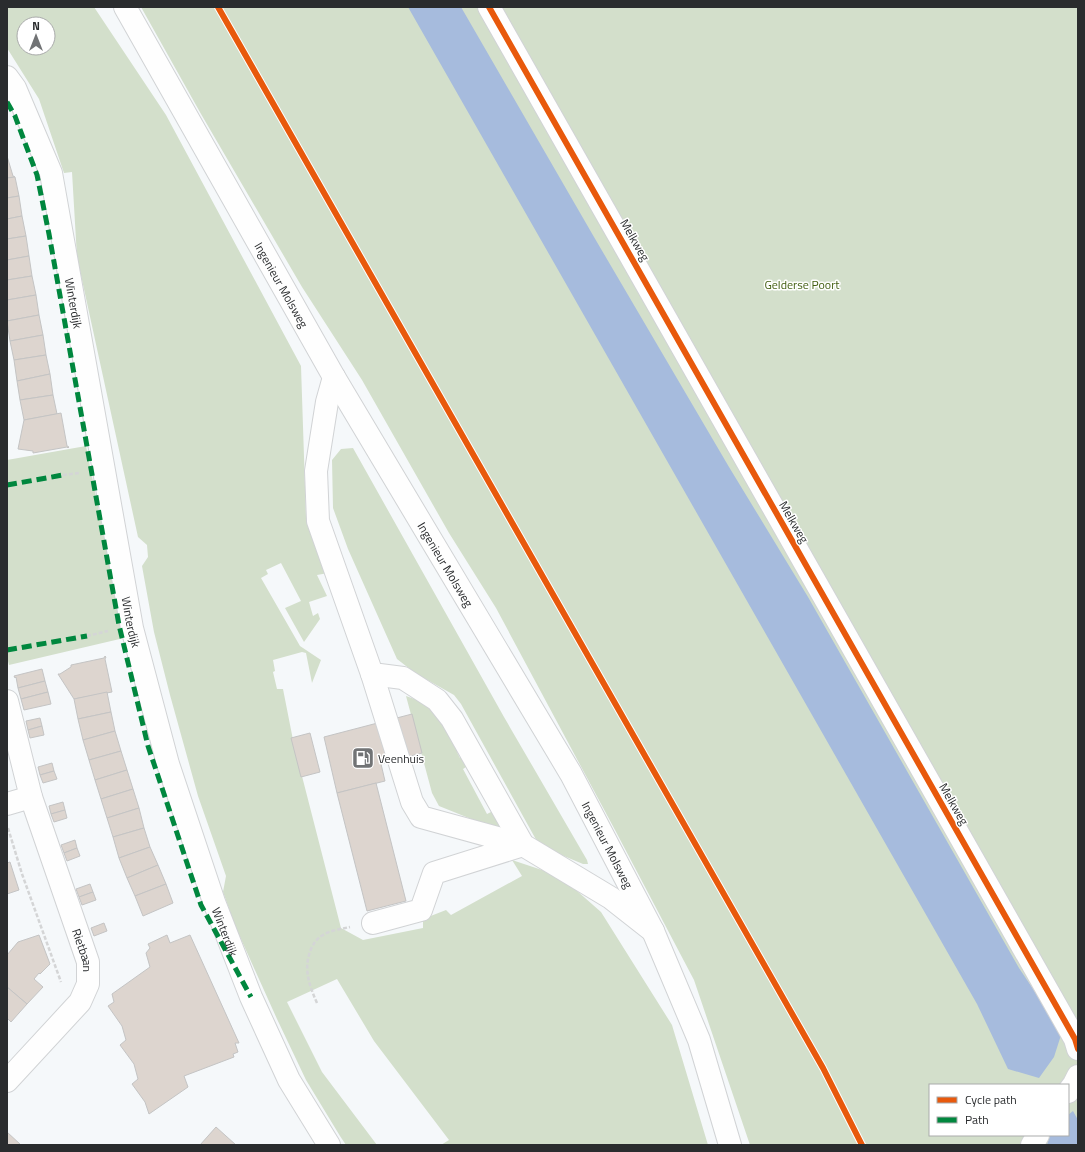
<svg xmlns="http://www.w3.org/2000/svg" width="1085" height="1152" font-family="'Titillium Web',sans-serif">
<rect width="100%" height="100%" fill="#f5f8fa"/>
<g fill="#d3dfcb" fill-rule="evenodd">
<path d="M7 7H94L166 115 301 366 306 517 328 573 317 575 327 596 309 602 313 616 318 613 320 619 304 642 285 608 301 601 281 563 266 570 268 574 261 578 300 646 321 660 312 683 306 653 302 652 273 660 275 671 273 672 277 689H283L294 745 341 928 363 940 423 928V919L446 910 451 915 522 876 512 860 560 876 601 912 672 1025 708 1145H441L449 1140 374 1041 337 979 287 1002 322 1072 377 1145H346L340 1136 306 1080 277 1019 236 928 223 892 226 876 198 796 170 695 154 632 142 566 148 557 147 545 138 537 77 257 72 172 64 173 39 99 7 48ZM24 24H48V48H24Z"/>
<path d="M141 7H1078V1145H750L694 980 615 830 496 608 449 533 362 380 302 287 201 114ZM930 1085H1068V1135H930Z"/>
<path d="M86 446 124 638 9 665 7 657V460Z"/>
<path d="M353 448 504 717 587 860 588 864H583L547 849 539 845 461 704 454 695 415 673 397 659 348 549 333 508 332 460 341 449Z"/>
<path d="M406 696 423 702 434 709 460 747 457 752 460 758H464L469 765 463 769 487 814 493 811 506 833 439 806 432 793Z"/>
</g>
<g fill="#a6bbdd">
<path d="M408 7H461L594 237 729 467 808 597 1019 968 1062 1032 1054 1057 1039 1078 1008 1069 977 1004Z"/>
<path d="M1073 1111 1078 1120V1145H1047L1050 1135H1068V1115Z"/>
</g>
<g fill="#ddd5cf" stroke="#c4c4c4">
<path d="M7 156 13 176 15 177 7 178Z"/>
<path d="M15 177 19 196 7 198V178Z"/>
<path d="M19 196 22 216 7 219V198Z"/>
<path d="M22 216 26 236 7 239V219Z"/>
<path d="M26 236 29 256 7 260V239Z"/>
<path d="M29 256 32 276 7 280V260Z"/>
<path d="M32 276 36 295 7 300V280Z"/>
<path d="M36 295 39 315 7 321V300Z"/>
<path d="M39 315 43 335 10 341 7 321Z"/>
<path d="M43 335 46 355 14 360 10 341Z"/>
<path d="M46 355 50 374 17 381 14 360Z"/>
<path d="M50 374 53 395 20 400 17 381Z"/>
<path d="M53 395 57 414 24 420 20 400Z"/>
<path d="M61 413 67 446 69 447 68 448 67 447 33 453V451L18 449 24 420Z"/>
<path d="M105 656 106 657 105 659 112 692 74 699 58 674H60L71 667V665L104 658Z"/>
<path d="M42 669 45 681 18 688 16 677 15 678 14 676Z"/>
<path d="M45 681 48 692 21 699 18 688Z"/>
<path d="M48 692 51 704 24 710 21 699Z"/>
<path d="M107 692 111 712 78 719 74 699Z"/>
<path d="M111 712 115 731 83 740 78 719Z"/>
<path d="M412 714 422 753 381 764 385 781 337 793 324 737Z"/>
<path d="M40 718 42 726 28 730 26 721Z"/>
<path d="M42 726 44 735 30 738 28 730Z"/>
<path d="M115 731 121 751 89 760 83 740Z"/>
<path d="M310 733 320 772 301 777 291 738Z"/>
<path d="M121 751 127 770 95 780 89 760Z"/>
<path d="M52 763 54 771 40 775 38 767Z"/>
<path d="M127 770 133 789 101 799 95 780Z"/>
<path d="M54 771 57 779 43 783 40 775Z"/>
<path d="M376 783 406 901 367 911 337 793Z"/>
<path d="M133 789 139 808 107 818 101 799Z"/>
<path d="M63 802 65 810 51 814 49 806Z"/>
<path d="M139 808 144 828 113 837 107 818Z"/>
<path d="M65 810 67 818 54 822 51 814Z"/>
<path d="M144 828 150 847 119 858 113 837Z"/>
<path d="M75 840 77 848 64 853 61 845Z"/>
<path d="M150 847 158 865 127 878 119 858Z"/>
<path d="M77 848 80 856 67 861 64 853Z"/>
<path d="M10 862 19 890 7 894V863Z"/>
<path d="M158 865 166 884 135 896 127 878Z"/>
<path d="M90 884 93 892 79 897 76 889Z"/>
<path d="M166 884 173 903 143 916 135 896Z"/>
<path d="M93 892 96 900 82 905 79 897Z"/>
<path d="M104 923 107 931 94 936 91 928Z"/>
<path d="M39 935 50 964 40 974 39 973 34 979 43 987 27 1004 7 987V955L18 942Z"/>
<path d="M167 935 170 943 190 935 239 1043H235L238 1052 233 1054 234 1057 184 1076 188 1087 149 1114 145 1102 132 1084 138 1079 134 1064 120 1045 126 1040 122 1026 108 1006 114 1002 112 994 150 967 146 953 150 948 148 944Z"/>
<path d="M7 987 27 1004 11 1022 7 1018Z"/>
<path d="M216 1127 236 1145H200Z"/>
<path d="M7 1132 21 1145H7Z"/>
</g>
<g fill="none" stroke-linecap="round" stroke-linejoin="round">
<g stroke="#d1d3d5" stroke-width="24">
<g id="minor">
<path d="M489 7 1075 1039 1078 1049"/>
<path id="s1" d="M7 77 15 88 51 173 132 628 168 764 214 902 251 997 289 1080 329 1145"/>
<path d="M334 377 327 402 316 471 318 521 372 674 403 678 437 700 452 719 523 845 611 898 653 931"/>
<path d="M372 674 412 802 421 817 523 845 434 873 421 910 373 923"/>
<path id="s2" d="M7 701 31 797 88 962V984L80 1002 7 1081"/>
<path d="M7 804 31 797"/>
<path d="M1068 1092 1074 1084 1078 1076"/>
<path d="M1032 1145 1038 1135"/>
</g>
</g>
<g stroke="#d1d3d5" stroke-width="24">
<g id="major">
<path id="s3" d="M125 7 334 377 571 774 653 931 699 1040 730 1145"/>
</g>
</g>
<g stroke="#d4d5d6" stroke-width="2.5" stroke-dasharray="4 2" stroke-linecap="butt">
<path d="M63 475 79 473"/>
<path d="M87 636 108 631"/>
<path d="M8 828 22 874 61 982"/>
<path d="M317 1003C309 985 303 968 311 949 314 943 317 938 323 935 331 930 341 929 350 927"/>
</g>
<use href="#minor" stroke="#fefefe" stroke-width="22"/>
<use href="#major" stroke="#fefefe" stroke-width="22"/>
<g stroke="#00873e" stroke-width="5" stroke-dasharray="10 5" stroke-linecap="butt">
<path d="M7 102 15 116 37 175 49 234 119 625 148 746 201 905 251 997"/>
<path d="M7 485 63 475"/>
<path d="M7 650 87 636"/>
</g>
<g stroke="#fff" stroke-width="8">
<g id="cycleway">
<path d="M218 7 823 1068 862 1145"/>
<path d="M489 7 1075 1039 1078 1049"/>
</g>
</g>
<use href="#cycleway" stroke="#e8590c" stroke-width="6"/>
</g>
<defs>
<g id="fuel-square" transform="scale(1.15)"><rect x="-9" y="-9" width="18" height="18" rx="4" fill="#717375" stroke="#fff"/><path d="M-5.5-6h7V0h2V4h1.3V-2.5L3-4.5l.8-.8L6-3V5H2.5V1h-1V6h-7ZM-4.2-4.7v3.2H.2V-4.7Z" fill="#fff"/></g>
</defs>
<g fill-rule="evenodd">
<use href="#fuel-square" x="363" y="758"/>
</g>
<g text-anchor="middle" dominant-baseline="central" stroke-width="3" stroke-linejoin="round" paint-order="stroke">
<g font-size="12" fill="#2a2c2e" stroke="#fff">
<text transform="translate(635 240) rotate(60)">Melkweg</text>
<text stroke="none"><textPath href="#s3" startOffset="319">Ingenieur Molsweg</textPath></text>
<text stroke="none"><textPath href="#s1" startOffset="238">Winterdijk</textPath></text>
<text transform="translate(794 522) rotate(60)">Melkweg</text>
<text stroke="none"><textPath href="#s3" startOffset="643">Ingenieur Molsweg</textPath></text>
<text stroke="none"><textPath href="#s1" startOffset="562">Winterdijk</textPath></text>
<text transform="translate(954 804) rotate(60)">Melkweg</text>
<text stroke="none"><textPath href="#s3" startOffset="967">Ingenieur Molsweg</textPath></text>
<text stroke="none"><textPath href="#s1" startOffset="886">Winterdijk</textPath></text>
<text stroke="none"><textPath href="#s2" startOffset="261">Rietbaan</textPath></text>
</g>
<g font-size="12" fill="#415e10" stroke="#fff">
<text x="802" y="284">Gelderse Poort</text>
</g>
<g font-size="12" fill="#2a2c2e" stroke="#fff" text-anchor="start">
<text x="378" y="758">Veenhuis</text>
</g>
</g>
<rect width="1085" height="1152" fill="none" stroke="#2a2c2e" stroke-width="16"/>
<rect x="929" y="1084" width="140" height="52" fill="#ffffff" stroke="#aaabab"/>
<rect x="937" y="1097" width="20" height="6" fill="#e8590c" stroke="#aaabab"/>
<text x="965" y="1104" font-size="12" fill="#2a2c2e">Cycle path</text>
<rect x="937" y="1117" width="20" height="6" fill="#00873e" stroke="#aaabab"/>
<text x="965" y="1124" font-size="12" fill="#2a2c2e">Path</text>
<g transform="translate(36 36)"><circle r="19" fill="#ffffff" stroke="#aaabab"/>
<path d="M0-3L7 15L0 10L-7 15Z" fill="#717375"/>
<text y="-6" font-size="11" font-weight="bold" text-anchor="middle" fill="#2a2c2e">N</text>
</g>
</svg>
